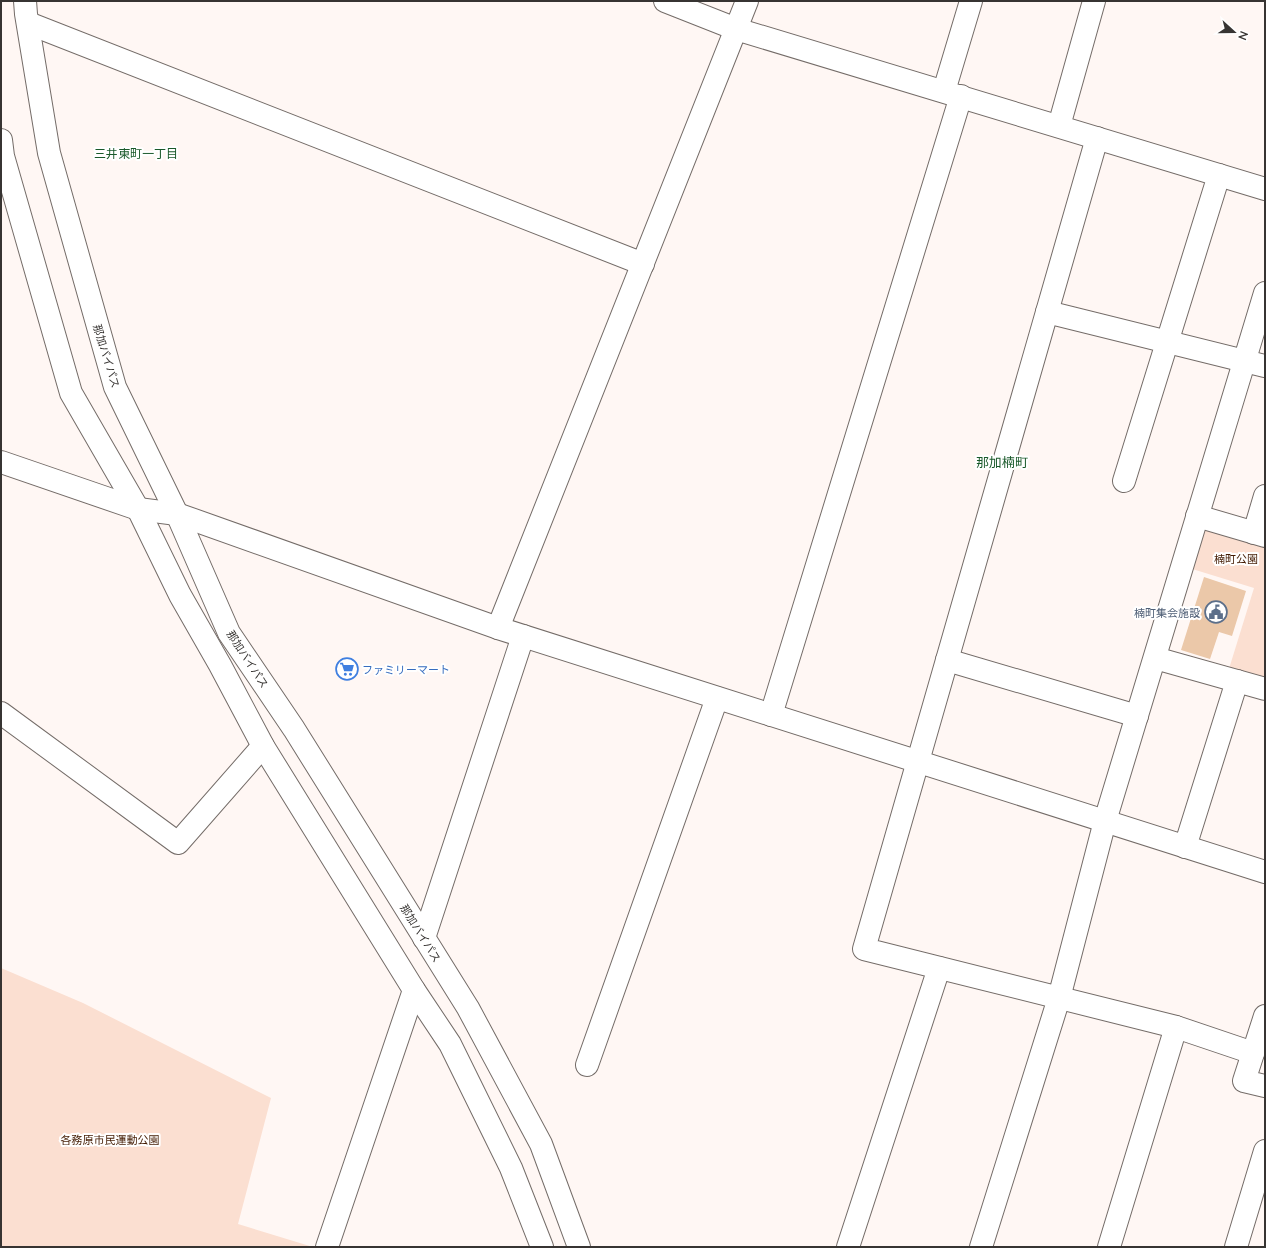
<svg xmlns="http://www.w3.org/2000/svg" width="1266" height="1248" font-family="Lato,'Noto Sans JP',sans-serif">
<rect width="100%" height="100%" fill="#fff7f4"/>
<g fill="#fbdfd1">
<path d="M1204 523 1265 541V683L1228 672 1254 588 1189 568Z"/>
<path d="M1 968 83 1003 271 1098 238 1224 313 1247H1Z"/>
</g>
<path fill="#ebc8a9" d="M1204 577 1246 591 1232 636 1219 632 1210 659 1181 650Z"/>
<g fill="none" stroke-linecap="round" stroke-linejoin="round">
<g stroke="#746c68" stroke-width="24">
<g id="minor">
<path d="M665 1 736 29 1265 189"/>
<path d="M28 23 643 264"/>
<path d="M944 91 971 1"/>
<path d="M1059 126 1094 1"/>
<path d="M1097 138 864 949 1176 1027 1253 1053"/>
<path d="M1047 312 1265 366"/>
<path d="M1 462 138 509 177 514 498 628 1265 872"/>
<path d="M1124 481 1219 175"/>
<path d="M1197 516 1265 536"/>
<path d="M1254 533 1265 496"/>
<path d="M498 628 747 1"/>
<path d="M1155 658 1265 689"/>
<path d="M947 660 1137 716"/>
<path d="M1 713 178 843 263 746"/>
<path d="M771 715 961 96"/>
<path d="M1185 847 1237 681"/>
<path d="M424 938 523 636"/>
<path d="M1265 1016 1244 1081 1265 1086"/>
<path d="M587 1065 717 698"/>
<path d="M327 1247 414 990"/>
<path d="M848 1247 939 968"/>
<path d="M981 1247 1059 998 1105 821 1265 293"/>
<path d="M1109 1247 1176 1027"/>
<path d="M1236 1247 1265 1151"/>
</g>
</g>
<g stroke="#746c68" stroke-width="24">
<g id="highway">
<path d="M25 1 26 14 49 153 115 387 177 514 229 633 294 729 468 1008 541 1144 579 1247"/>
<path d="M1 140 3 156 71 393 138 509 180 595 220 665 263 746 414 990 450 1044 511 1168 542 1247"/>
</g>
</g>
<use href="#minor" stroke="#fff" stroke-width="22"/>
<use href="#highway" stroke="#fff" stroke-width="22"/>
</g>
<defs>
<g id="civic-ring" transform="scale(1.15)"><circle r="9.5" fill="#fff" stroke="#5c6f8a" stroke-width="1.5"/><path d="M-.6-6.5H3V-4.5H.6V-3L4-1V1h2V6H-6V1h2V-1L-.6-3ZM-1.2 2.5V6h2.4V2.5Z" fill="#5c6f8a"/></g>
<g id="supermarket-ring" transform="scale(1.15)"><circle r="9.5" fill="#fff" stroke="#3f7fe0" stroke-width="1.5"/><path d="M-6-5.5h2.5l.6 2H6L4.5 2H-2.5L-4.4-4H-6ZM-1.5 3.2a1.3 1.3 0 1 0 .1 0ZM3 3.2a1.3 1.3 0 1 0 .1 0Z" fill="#3f7fe0"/></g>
</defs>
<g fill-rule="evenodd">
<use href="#civic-ring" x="1216" y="612"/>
<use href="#supermarket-ring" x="347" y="669"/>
</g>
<g text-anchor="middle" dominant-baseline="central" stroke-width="4" stroke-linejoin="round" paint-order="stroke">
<g font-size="11" fill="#373432" stroke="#fff">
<text transform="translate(107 356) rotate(73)">那加バイパス</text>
<text transform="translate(248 659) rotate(57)">那加バイパス</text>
<text transform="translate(421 933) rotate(58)">那加バイパス</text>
</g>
<g font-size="11" fill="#431c03" stroke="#fff">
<text x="1236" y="558">楠町公園</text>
<text x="110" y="1139">各務原市民運動公園</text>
</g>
<g font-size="11" fill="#4e5e75" stroke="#fff" text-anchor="end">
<text x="1200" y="612">楠町集会施設</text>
</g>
<g font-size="11" fill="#366cbe" stroke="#fff" text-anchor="start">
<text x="362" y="669">ファミリーマート</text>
</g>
<g font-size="12" fill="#19592a" stroke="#fff">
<text x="136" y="153">三井東町一丁目</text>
</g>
<g font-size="13" fill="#19592a" stroke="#fff">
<text x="1002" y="462">那加楠町</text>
</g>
</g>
<rect width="1266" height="1248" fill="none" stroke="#373432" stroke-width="4"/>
<g transform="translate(1234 32) rotate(111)" stroke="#ffffff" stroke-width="3" paint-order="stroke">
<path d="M0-3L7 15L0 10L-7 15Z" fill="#373432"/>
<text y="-6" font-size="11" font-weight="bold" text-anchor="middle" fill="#373432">N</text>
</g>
</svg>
